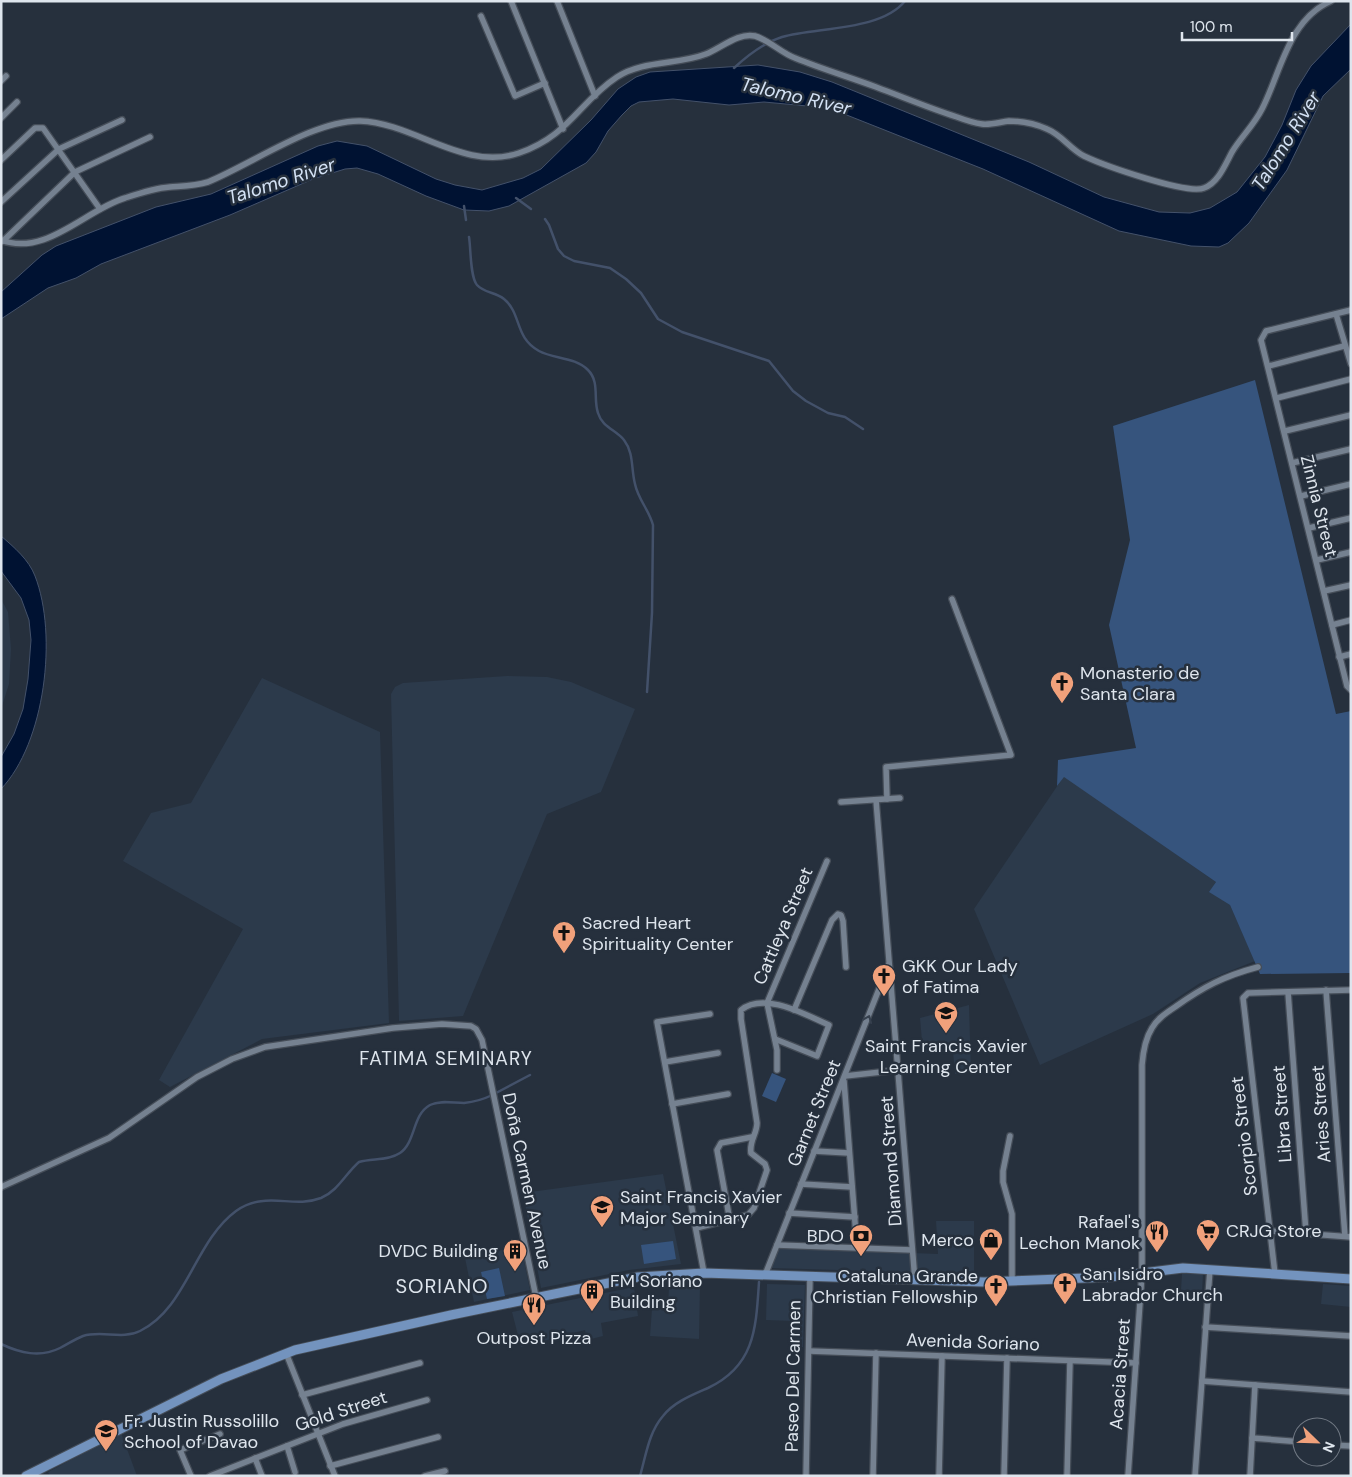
<svg xmlns="http://www.w3.org/2000/svg" width="1352" height="1477" font-family="'DM Sans',sans-serif">
<rect width="100%" height="100%" fill="#26303d"/>
<g fill="#2c3a4b">
<path d="M1 599 8 612 11 649 9 684 1 709Z"/>
<path d="M507 676 547 677 571 682 635 709 601 792 547 814 463 1016 399 1021 391 694 395 687 403 683Z"/>
<path d="M262 678 380 732 389 1023 262 1039 170 1087 159 1080 243 929 123 861 151 813 191 803Z"/>
<path d="M1064 776 1216 882 1210 892 1230 905 1255 961 1200 983 1153 1014 1040 1065 974 909Z"/>
<path d="M969 1005 971 1073 955 1074 953 1051 923 1053 920 1018Z"/>
<path d="M663 1174 681 1264 629 1270 541 1288 523 1193Z"/>
<path d="M936 1221H974V1274L771 1268 779 1248 938 1254Z"/>
<path d="M521 1246 530 1290 474 1302 465 1258Z"/>
<path d="M1182 1274H1203L1202 1292 1181 1290Z"/>
<path d="M700 1283 699 1339 650 1336 652 1309H668L669 1286Z"/>
<path d="M767 1284 805 1285 803 1347H792L793 1321 766 1320Z"/>
<path d="M1323 1284 1351 1286V1307L1321 1304Z"/>
<path d="M634 1287 638 1316 601 1323 603 1336 587 1340 585 1330 521 1347 512 1312Z"/>
<path d="M121 1433 137 1476H50L48 1472Z"/>
</g>
<g fill="#36547d">
<path d="M1255 380 1336 714 1351 711V973L1260 974 1230 905 1209 892 1216 882 1064 777 1057 786 1058 760 1136 748 1109 625 1130 540 1113 426Z"/>
<path d="M772 1073 786 1079 776 1102 762 1096Z"/>
<path d="M673 1241 676 1259 644 1264 641 1245Z"/>
<path d="M499 1268 505 1296 487 1299 481 1272Z"/>
</g>
<g fill="#001232" stroke="#43516a">
<path d="M1351 24V69L1323 96 1287 170 1249 223 1228 243 1219 247 1191 246 1119 231 983 169 829 108 764 102 729 105 673 99 639 102 631 106 622 115 608 131 596 152 586 163 509 206 489 211 464 210 426 196 378 174 357 168 345 169 313 179 230 215 101 264 76 278 48 288 1 319V292L42 255 56 246 156 207 211 194 318 146 337 141 367 146 436 179 455 185 482 190 523 178 541 169 591 120 618 89 636 77 650 72 758 65 800 72 832 82 1029 162 1104 197 1159 212 1190 213 1210 208 1237 192 1265 157 1282 125 1296 90 1311 66Z"/>
<path d="M1 536C14 547 29 560 35 576 58 635 45 743 1 789V757L14 734 23 709 28 679 31 640 29 620 21 598 1 571Z"/>
</g>
<g fill="none" stroke-linecap="round" stroke-linejoin="round">
<g stroke="#43516a" stroke-width="2.5">
<path d="M734 68C748 55 763 43 782 37 817 27 881 31 905 1"/>
<path d="M516 198 531 209"/>
<path d="M464 206 466 220"/>
<path d="M545 219 549 225 558 249 564 256 574 261 610 268 626 279 641 293 658 319 682 332 769 361 793 391 806 401 828 413 845 417 863 429"/>
<path d="M469 237C471 249 470 277 477 285 484 293 496 292 504 299 522 314 514 337 539 351 554 359 575 357 588 370 600 382 593 399 598 413 602 427 616 430 624 440 634 453 631 469 635 484 638 499 649 510 653 525L652 613 647 692"/>
<path d="M496 1093 530 1075"/>
<path d="M1 1344C20 1353 40 1358 60 1348 68 1344 75 1339 83 1336 102 1330 122 1340 140 1331 187 1308 194 1242 236 1211 266 1190 292 1209 321 1198 338 1191 346 1173 359 1162 372 1158 388 1161 400 1153 416 1142 412 1115 430 1105 440 1100 453 1103 464 1103 473 1102 482 1100 490 1096"/>
<path d="M640 1476C646 1455 649 1432 663 1416 674 1402 692 1395 708 1388 755 1366 756 1328 759 1282"/>
</g>
<g stroke="#454d58" stroke-width="8">
<g id="street">
<path d="M511 1 563 129"/>
<path d="M557 1 595 96"/>
<path d="M481 16 515 96 545 83"/>
<path d="M1 81 6 76"/>
<path d="M1 118 17 102"/>
<path d="M1 160 35 128H43L100 209"/>
<path d="M1 202 59 149 122 120"/>
<path d="M1 240C46 257 85 210 125 198 140 193 155 188 170 187 183 186 195 186 208 182 252 164 314 120 360 121 415 123 464 172 519 153 569 136 579 102 617 77 643 60 678 65 706 54 721 48 739 32 755 36 769 40 781 53 795 58 822 69 849 77 876 87 903 97 929 108 957 117 965 120 974 123 982 124 991 125 1000 122 1009 121 1021 121 1036 124 1047 129 1062 135 1070 149 1084 156 1103 165 1187 195 1204 188 1218 183 1225 165 1232 152 1241 137 1254 125 1262 109 1281 72 1288 20 1331 1"/>
<path d="M3 241 75 172 150 137"/>
<path d="M1351 310 1266 331 1261 340 1347 686 1351 690"/>
<path d="M1336 314 1351 364"/>
<path d="M1269 366 1344 346"/>
<path d="M1277 398 1351 379"/>
<path d="M1285 431 1351 415"/>
<path d="M1292 463 1351 449"/>
<path d="M1301 496 1351 484"/>
<path d="M1309 528 1351 518"/>
<path d="M1317 560 1351 552"/>
<path d="M1324 591 1351 585"/>
<path d="M1332 625 1351 620"/>
<path d="M1339 657 1351 654"/>
<path d="M887 799 886 767 1011 755 952 599"/>
<path d="M876 800 915 1281"/>
<path d="M841 802 900 798"/>
<path d="M1326 990 1345 1236"/>
<path d="M1288 992 1306 1233"/>
<path d="M794 1010 832 920 838 914 841 915 843 921 846 967"/>
<path d="M665 1062 718 1053"/>
<path d="M777 1070V1050L767 1003 827 861"/>
<path d="M845 1076 899 1070"/>
<path d="M844 1081 857 1248"/>
<path d="M672 1104 728 1094"/>
<path d="M1010 1136 1003 1171V1182L1012 1214V1281"/>
<path d="M814 1151 849 1153"/>
<path d="M801 1184 852 1187"/>
<path d="M1 1187 109 1138 197 1077 232 1059 265 1047 393 1028 442 1024 471 1026 476 1029 482 1040 536 1297"/>
<path d="M789 1213 855 1217"/>
<path d="M730 1221 717 1150 721 1143 752 1137"/>
<path d="M696 1228 748 1215 754 1208 767 1170 765 1164 751 1153C749 1141 757 1134 757 1123L741 1019V1010C764 991 806 1015 829 1025L817 1056 775 1039"/>
<path d="M1270 1231 1351 1237"/>
<path d="M777 1245 912 1250"/>
<path d="M704 1273 657 1022 710 1014"/>
<path d="M1275 1274 1243 998 1248 993 1351 990"/>
<path d="M765 1275 889 964"/>
<path d="M1205 1327 1351 1336"/>
<path d="M809 1351 1136 1363"/>
<path d="M286 1353 335 1476"/>
<path d="M1202 1381 1351 1392"/>
<path d="M302 1395 420 1363"/>
<path d="M1252 1438 1302 1442"/>
<path d="M1332 1445 1351 1446"/>
<path d="M287 1446 295 1472"/>
<path d="M255 1458 262 1476"/>
<path d="M330 1466 438 1437"/>
<path d="M191 1476 180 1450 220 1434"/>
<path d="M210 1476 343 1424 427 1400"/>
<path d="M425 1476 445 1471"/>
<path d="M806 1476 810 1276"/>
<path d="M873 1476 876 1353"/>
<path d="M939 1476 942 1356"/>
<path d="M1004 1476 1007 1358"/>
<path d="M1067 1476 1070 1361"/>
<path d="M1128 1476 1142 1273V1065C1143 1052 1145 1039 1152 1028 1157 1019 1166 1013 1175 1007 1203 987 1224 976 1258 967"/>
<path d="M1195 1476 1210 1269"/>
<path d="M1250 1476 1255 1385"/>
</g>
</g>
<g stroke="#454d58" stroke-width="11">
<path id="primary" d="M26 1476 221 1379 295 1350 451 1315 638 1277 704 1273 984 1282 1110 1277 1183 1268 1351 1279"/>
</g>
<use href="#street" stroke="#758190" stroke-width="5.5"/>
<use href="#primary" stroke="#7393be" stroke-width="9"/>
</g>
<defs><path id="oneway-chevron" d="M-2-3.5L2.5 0L-2 3.5" fill="none" stroke-width="1.6" stroke-linecap="round" stroke-linejoin="round" transform="scale(1.25)"/></defs>
<use stroke="#36404e" href="#oneway-chevron" transform="translate(868 1019) rotate(-68)"/>
<defs>
<g id="church-pin" transform="scale(1.25)"><path d="M0 17L-7.5 6A9.5 9.5 0 1 1 7.5 6Z" fill="#f1a17b" stroke="#26303d"/><path d="M-1.2-6h2.4v3.5h3.3v2.4h-3.3V6h-2.4V-.1h-3.3v-2.4h3.3Z" fill="#111"/></g>
<g id="school-pin" transform="scale(1.25)"><path d="M0 17L-7.5 6A9.5 9.5 0 1 1 7.5 6Z" fill="#f1a17b" stroke="#26303d"/><path d="M0-5L7-2L0 1L-7-2ZM-4 1L0 2.5L4 1V4Q0 6-4 4Z" fill="#111"/></g>
<g id="university-pin" transform="scale(1.25)"><path d="M0 17L-7.5 6A9.5 9.5 0 1 1 7.5 6Z" fill="#f1a17b" stroke="#26303d"/><path d="M0-5L7-2L0 1L-7-2ZM-4 1L0 2.5L4 1V4Q0 6-4 4Z" fill="#111"/></g>
<g id="supermarket-pin" transform="scale(1.25)"><path d="M0 17L-7.5 6A9.5 9.5 0 1 1 7.5 6Z" fill="#f1a17b" stroke="#26303d"/><path d="M-6-5.5h2.5l.6 2H6L4.5 2H-2.5L-4.4-4H-6ZM-1.5 3.2a1.3 1.3 0 1 0 .1 0ZM3 3.2a1.3 1.3 0 1 0 .1 0Z" fill="#111"/></g>
<g id="restaurant-pin" transform="scale(1.25)"><path d="M0 17L-7.5 6A9.5 9.5 0 1 1 7.5 6Z" fill="#f1a17b" stroke="#26303d"/><path d="M-5-6h1v4h1v-4h1v4h1v-4h1v5L-1.5 .5V6h-2V.5L-5-1ZM5-6V6H3V1.5H1.5Q1.5-4 5-6Z" fill="#111"/></g>
<g id="bank-pin" transform="scale(1.25)"><path d="M0 17L-7.5 6A9.5 9.5 0 1 1 7.5 6Z" fill="#f1a17b" stroke="#26303d"/><path d="M-6-4H6V4H-6ZM0-2.3a2.3 2.3 0 1 0 0 4.6a2.3 2.3 0 1 0 0-4.6Z" fill="#111"/></g>
<g id="shop-pin" transform="scale(1.25)"><path d="M0 17L-7.5 6A9.5 9.5 0 1 1 7.5 6Z" fill="#f1a17b" stroke="#26303d"/><path d="M-5-2.5h2.3a2.7 3.5 0 0 1 5.4 0H5L5.5 6h-11ZM-1.5-2.5h3a1.5 2.3 0 0 0-3 0Z" fill="#111"/></g>
<g id="building-pin" transform="scale(1.25)"><path d="M0 17L-7.5 6A9.5 9.5 0 1 1 7.5 6Z" fill="#f1a17b" stroke="#26303d"/><path d="M-4-6H4V6H1V3H-1V6H-4ZM-2.5-4.3h1.7v1.8h-1.7ZM.8-4.3h1.7v1.8H.8ZM-2.5-1h1.7V.8h-1.7ZM.8-1h1.7V.8H.8Z" fill="#111"/></g>
</defs>
<g fill-rule="evenodd">
<use href="#church-pin" x="1062" y="683"/>
<use href="#church-pin" x="564" y="933"/>
<use href="#church-pin" x="884" y="976"/>
<use href="#school-pin" x="946" y="1013"/>
<use href="#university-pin" x="602" y="1207"/>
<use href="#supermarket-pin" x="1208" y="1231"/>
<use href="#restaurant-pin" x="1157" y="1232"/>
<use href="#bank-pin" x="861" y="1236"/>
<use href="#shop-pin" x="991" y="1240"/>
<use href="#building-pin" x="515" y="1251"/>
<use href="#church-pin" x="1065" y="1284"/>
<use href="#church-pin" x="996" y="1286"/>
<use href="#building-pin" x="592" y="1291"/>
<use href="#restaurant-pin" x="534" y="1305"/>
<use href="#school-pin" x="106" y="1431"/>
</g>
<g text-anchor="middle" dominant-baseline="central" stroke-width="5" stroke-linejoin="round" paint-order="stroke">
<g font-size="18" fill="#dee5ed" stroke="#26303d">
<text transform="translate(1319 506) rotate(76)">Zinnia Street</text>
<text transform="translate(783 926) rotate(-67)">Cattleya Street</text>
<text transform="translate(814 1113) rotate(-68)">Garnet Street</text>
<text transform="translate(1282 1114) rotate(-94)">Libra Street</text>
<text transform="translate(1321 1114) rotate(-94)">Aries Street</text>
<text transform="translate(1244 1136) rotate(-97)">Scorpio Street</text>
<text transform="translate(891 1161) rotate(-94)">Diamond Street</text>
<text transform="translate(527 1181) rotate(78)">Doña Carmen Avenue</text>
<text transform="translate(973 1342) rotate(2)">Avenida Soriano</text>
<text transform="translate(1120 1374) rotate(-86)">Acacia Street</text>
<text transform="translate(793 1376) rotate(-89)">Paseo Del Carmen</text>
<text transform="translate(341 1411) rotate(-18)">Gold Street</text>
</g>
<g font-size="18" fill="#dee5ed" stroke="#26303d" text-anchor="start">
<text x="1080" y="673">Monasterio de<tspan x="1080" dy="21">Santa Clara</tspan></text>
<text x="582" y="923">Sacred Heart<tspan x="582" dy="21">Spirituality Center</tspan></text>
<text x="902" y="966">GKK Our Lady<tspan x="902" dy="21">of Fatima</tspan></text>
<text x="946" y="1046" text-anchor="middle">Saint Francis Xavier<tspan x="946" dy="21">Learning Center</tspan></text>
<text x="620" y="1197">Saint Francis Xavier<tspan x="620" dy="21">Major Seminary</tspan></text>
<text x="1140" y="1222" text-anchor="end">Rafael's<tspan x="1140" dy="21">Lechon Manok</tspan></text>
<text x="1226" y="1231">CRJG Store</text>
<text x="844" y="1236" text-anchor="end">BDO</text>
<text x="974" y="1240" text-anchor="end">Merco</text>
<text x="498" y="1251" text-anchor="end">DVDC Building</text>
<text x="1082" y="1274">San Isidro<tspan x="1082" dy="21">Labrador Church</tspan></text>
<text x="978" y="1276" text-anchor="end">Cataluna Grande<tspan x="978" dy="21">Christian Fellowship</tspan></text>
<text x="610" y="1281">FM Soriano<tspan x="610" dy="21">Building</tspan></text>
<text x="534" y="1338" text-anchor="middle">Outpost Pizza</text>
<text x="124" y="1421">Fr. Justin Russolillo<tspan x="124" dy="21">School of Davao</tspan></text>
</g>
<g font-size="19" font-style="italic" fill="#d4e2f5" stroke="#26303d">
<text transform="translate(796 96) rotate(13)">Talomo River</text>
<text transform="translate(1286 141) rotate(-58)">Talomo River</text>
<text transform="translate(281 181) rotate(-18)">Talomo River</text>
</g>
<g font-size="19" letter-spacing="1" fill="#dee5ed" stroke="#26303d">
<text x="446" y="1058">FATIMA SEMINARY</text>
</g>
<g font-size="20" letter-spacing="1" fill="#dee5ed" stroke="#26303d">
<text x="442" y="1286">SORIANO</text>
</g>
</g>
<rect width="1352" height="1477" fill="none" stroke="#dee5ed" stroke-width="5"/>
<g transform="translate(1317 1442) rotate(113)"><circle r="24" fill="#26303d" stroke="#707883"/>
<path d="M0-4L9 19L0 12L-9 19Z" fill="#f1a17b"/>
<text y="-8" font-size="14" font-weight="bold" text-anchor="middle" fill="#dee5ed">N</text>
</g>
<path d="M1182 32v8h110v-8" fill="none" stroke="#dee5ed" stroke-width="2.5"/>
<text x="1190" y="32" font-size="15" fill="#dee5ed" stroke="#26303d" stroke-width="4" paint-order="stroke">100 m</text>
</svg>
